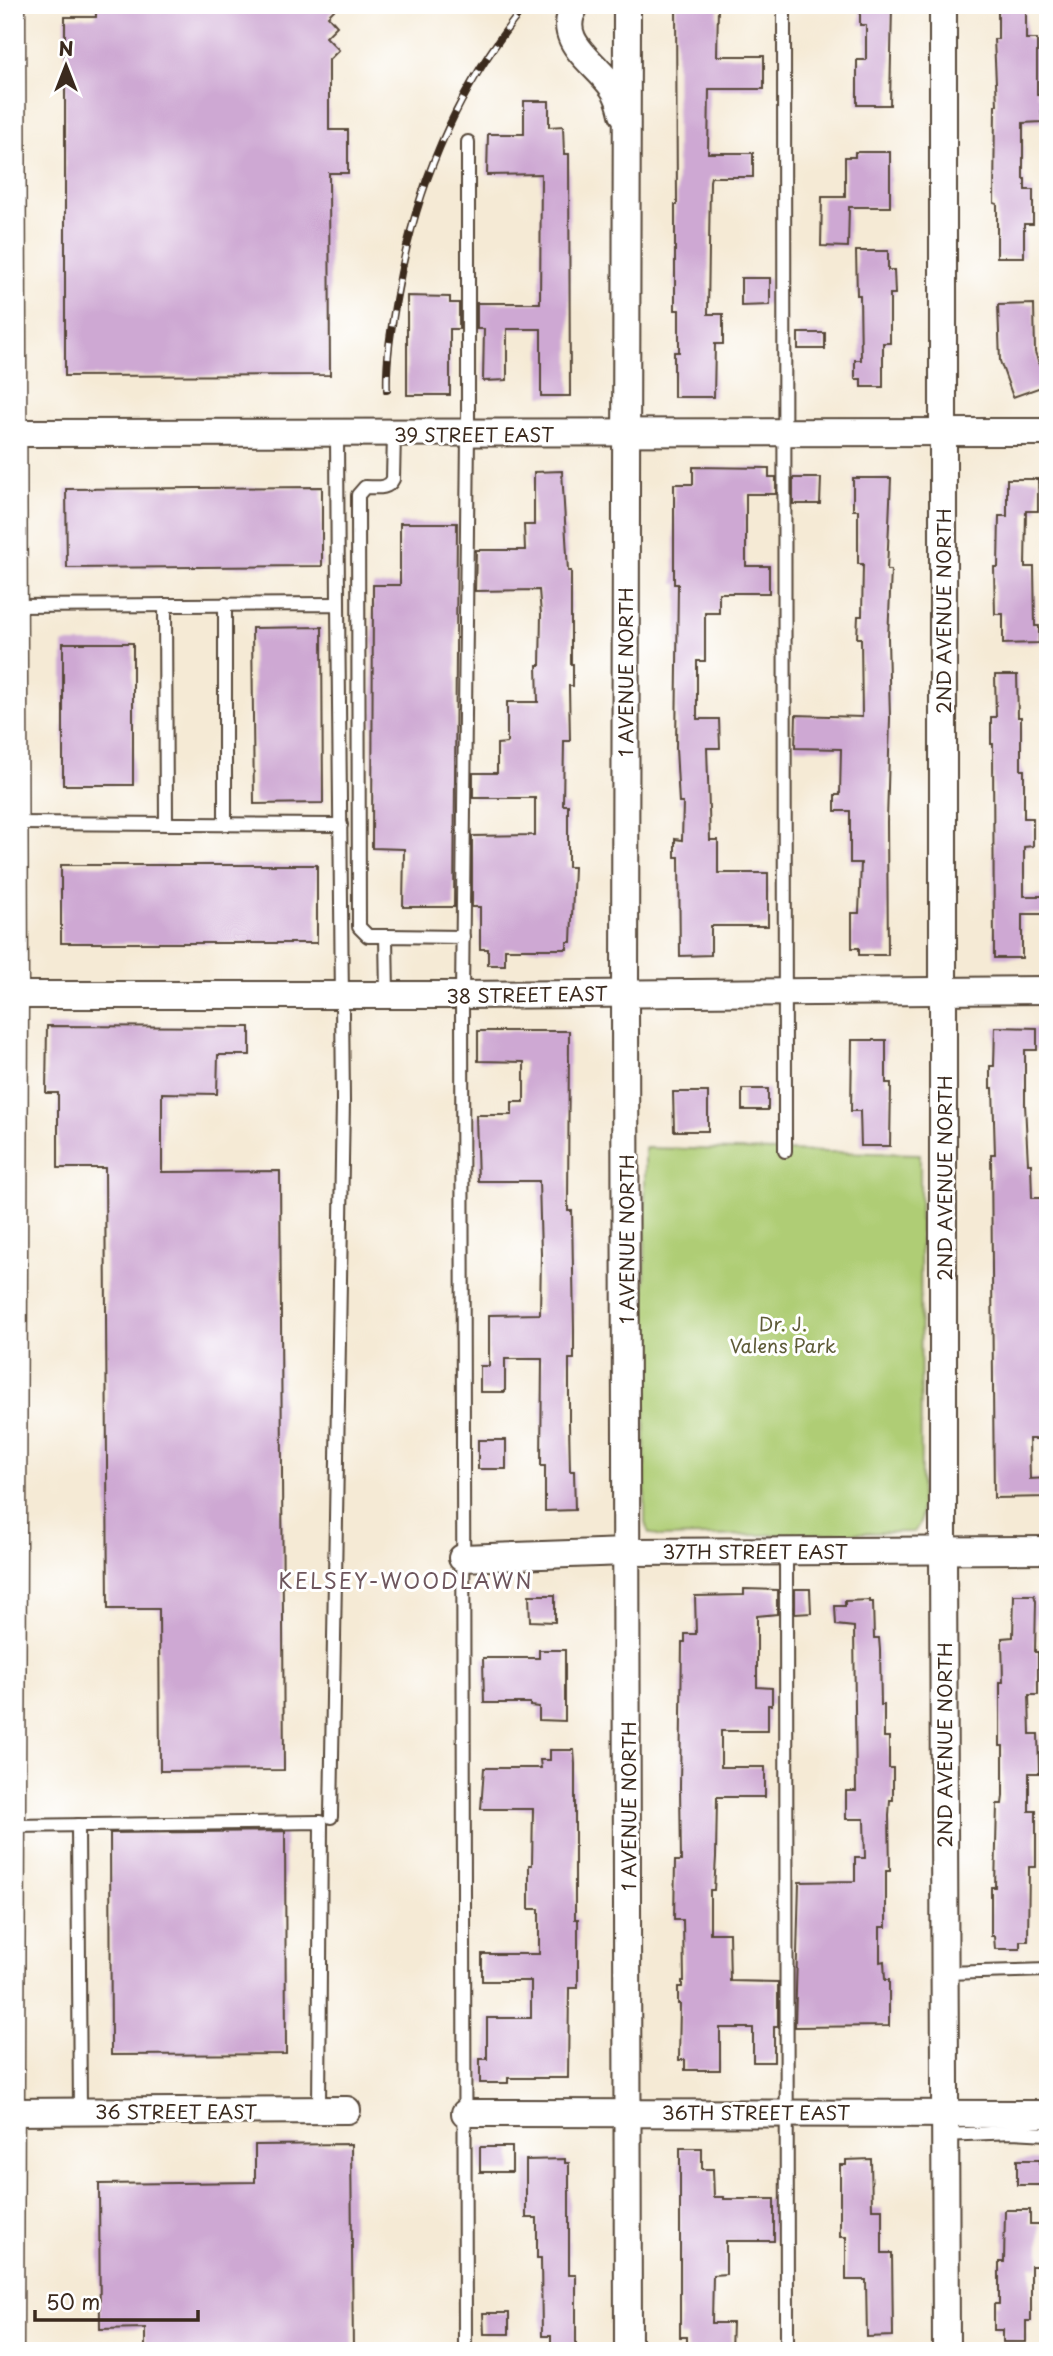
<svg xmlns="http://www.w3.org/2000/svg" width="1053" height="2356" font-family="'Playpen Sans',sans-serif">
<rect width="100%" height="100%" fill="#fff"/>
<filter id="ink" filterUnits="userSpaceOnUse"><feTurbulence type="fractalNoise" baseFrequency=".0143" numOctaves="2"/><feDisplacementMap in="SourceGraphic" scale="14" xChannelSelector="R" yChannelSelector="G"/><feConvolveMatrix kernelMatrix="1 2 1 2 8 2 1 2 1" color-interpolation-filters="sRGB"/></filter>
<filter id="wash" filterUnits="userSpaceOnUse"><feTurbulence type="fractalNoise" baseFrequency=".00686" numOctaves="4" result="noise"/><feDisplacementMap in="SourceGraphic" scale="28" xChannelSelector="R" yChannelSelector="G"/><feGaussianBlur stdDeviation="1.57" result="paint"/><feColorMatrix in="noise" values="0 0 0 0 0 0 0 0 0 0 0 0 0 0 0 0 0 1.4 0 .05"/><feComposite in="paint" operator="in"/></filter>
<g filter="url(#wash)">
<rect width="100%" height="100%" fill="#f5ead5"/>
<path fill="#afcd74" stroke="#757c49" stroke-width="2" d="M645 1148 920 1154 921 1515 920 1523 914 1532 660 1537 649 1533 645 1523Z"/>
<g id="blocks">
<g fill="#cea8d3">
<path d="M96 5H339L328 16 337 26 326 37 339 50 329 60V130H348V173H329L330 375 65 376V17H96Z"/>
<path d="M676 5H706V8H718L717 56H764V89H709L708 153H753V177H711L710 181 708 314H723V344H715L714 397H674V352H679V310H675V205H677Z"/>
<path d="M860 5H892L890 105H857V60H866V25H860Z"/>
<path d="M998 5H1026V39H1037V95H1041L1042 122 1023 123V179H1025V190H1033V224H1024V257H997V204L994 203 995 105H997L994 39H998Z"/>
<path d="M524 101H549V127L563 126 564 154H569L570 396H541V329H507V380L483 381 484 329H477V303H540L541 174 487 175 488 134H524Z"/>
<path d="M855 152H890V207H849L848 247 821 246 822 197H845V157H855Z"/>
<path d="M856 251H888V270H894L895 294H890V343H883V387H861V379H855V360H861L860 295H857Z"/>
<path d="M741 278H770V305L741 306Z"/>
<path d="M407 296 450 297V303H459V329H450V395H407Z"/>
<path d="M1034 304 1035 352 1047 385 1013 397 1000 361 998 305Z"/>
<rect x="798" y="333" width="27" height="16"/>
<path d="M693 467 769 468V477H776V494H746V566H769V593H719V613H705V661H697V719H719L720 748H707L710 840H718V873H768V926H711V955L680 956 679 857H675V839L682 840 683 803H679L676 748 678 584H674V484H693Z"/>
<path d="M562 471 568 571H571V664H573V686H569L570 741H564L563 805H568V867H574L571 942H567V949H505V965H488V949H480V907H472V836L535 835V798H473V773H497V744L507 743V702H538L537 665H540L541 614 539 590 475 591 476 550H525L524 525H534V472Z"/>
<path d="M793 478H821L820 504H793Z"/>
<path d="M853 478H891L887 570H891L888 638 890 718 887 822 888 955H859V948H852V913H859L861 863H850V811H835V795H840L841 749 795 748 796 715 862 717 861 638H857L858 616H862L863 564H858V510H853Z"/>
<path d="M1007 479H1038V511H1026L1025 567H1034L1035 626H1039V643L1003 644V614H995L994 567H998L999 516H1007Z"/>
<path d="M322 487V566L67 568 66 489Z"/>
<path d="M400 523H457L454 907H403L404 849 372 848 373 585H400Z"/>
<path d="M322 627 323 803 254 804 252 628Z"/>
<rect x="63" y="643" width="70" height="142"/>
<path d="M995 675H1017L1018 717H1021V770H1024V818H1033V846L1024 847V896H1048V914H1022V958H994L993 744H991V717H996Z"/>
<rect x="61" y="865" width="256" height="78"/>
<path d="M47 1026 250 1027V1055H218L217 1094 162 1093V1172L280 1171 284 1770 160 1771 159 1609H108L105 1168H58V1093H46Z"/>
<path d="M995 1027 1037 1028V1050H1025V1104L1028 1164H1031L1032 1198H1048V1228H1045V1271H1048V1439H1029L1030 1479 1048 1478V1497L994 1498 991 1154H995L993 1088H990V1066H994Z"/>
<path d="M478 1031H569L568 1211H572L574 1329V1359H569V1423L570 1471H574L575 1510 545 1511V1466H541L542 1359H505V1392H480V1366H489V1315L540 1314 541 1254 539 1181H478L476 1115H512V1102H524V1062L478 1061Z"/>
<path d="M852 1040H886V1083H891L890 1146H861L860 1111H851Z"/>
<rect x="742" y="1089" width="26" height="21"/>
<path d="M673 1092H708V1131H674Z"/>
<rect x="478" y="1440" width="28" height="29"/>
<path d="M744 1589 777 1590V1614L757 1616V1687L772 1688V1705H768V1731H721V1767H765V1797H717L716 1857 714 1890H710V1933H729L730 1981 778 1982V2027H774V2062H753V2028H720V2070H685V2060H679L680 2004H678V1987H682V1981H684L683 1920H674L675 1861H681L680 1787 682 1642H685V1634H696L695 1596 744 1595Z"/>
<path d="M795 1589H810L811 1613 795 1614Z"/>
<path d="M529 1595H555V1622L530 1621Z"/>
<path d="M1014 1595H1034L1036 1601 1035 1652H1038V1695H1029L1030 1734H1038L1039 1773H1029V1811H1036V1867H1029L1028 1941H1020V1949H995L994 1936H991V1887H995L997 1804H1002L1003 1796V1746H1000V1682H1003L1002 1638 1013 1637Z"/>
<path d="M870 1600V1602H873L874 1638H879L880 1650 881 1705H884V1737H889V1768H893V1800H890L889 1816 890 1871H886V1927H880V1962L884 1961 885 1980H889V2026L795 2027 799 1882 855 1881V1858H865L864 1819H846V1791H856L854 1627 836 1625 835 1606H845V1601Z"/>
<path d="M539 1650H565V1721L539 1720V1707L530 1706V1703H484L483 1658H539Z"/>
<path d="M550 1750H574L575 1764V1919H578V1988H569L568 2078H508V2083H480V2059H487V2018H531V1981H482V1954H539V1909H529V1865H532L533 1809H481L484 1768H541L540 1760H550Z"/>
<path d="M285 1831 286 2054 111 2055 110 1833Z"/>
<path d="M351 2144 353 2351H145V2328L100 2329 99 2184 255 2182V2145Z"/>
<rect x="480" y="2147" width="32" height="25"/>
<path d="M680 2148H702V2169H713L714 2197H724V2199H774V2241H726V2274L713 2275 712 2323H732L731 2351H687V2337H680Z"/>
<path d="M565 2159V2163H569V2275H576V2345H551V2336H542L541 2258H537V2218H526V2160Z"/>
<path d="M871 2159 872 2209H882V2253H892L893 2336 867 2337 866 2280H846V2237H840V2165H846V2160Z"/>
<rect x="1017" y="2160" width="23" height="25"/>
<path d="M1005 2210H1030V2224H1040V2266H1031V2321H1026V2342H1003V2330H994V2304H999V2262H1004Z"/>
<path d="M483 2313H509V2334H484Z"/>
</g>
</g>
</g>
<g filter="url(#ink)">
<use href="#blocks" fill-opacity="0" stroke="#574739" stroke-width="2"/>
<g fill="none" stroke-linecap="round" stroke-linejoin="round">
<g stroke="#574739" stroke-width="16">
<g id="service">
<path d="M784 5 785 1151"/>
<path d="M337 434 338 604"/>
<path d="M225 604V824"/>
<path d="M165 605 166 824"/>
<path d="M11 606 338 604 343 1101 331 1817"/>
<path d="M12 823 341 825"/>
<path d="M386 936H368L359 927 358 495 365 487C376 487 388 490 393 479L394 434"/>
<path d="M387 994 386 936 463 937"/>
<path d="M786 1551 787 2351"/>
<path d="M78 1825 80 2112"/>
<path d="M11 1826 321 1822 319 2110"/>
<path d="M944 1973 1048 1970"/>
<path d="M945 2135 1012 2132 1048 2134"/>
<path d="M465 2351 462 995 468 434V142"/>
</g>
</g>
<g stroke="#574739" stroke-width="30">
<g id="minor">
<path d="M576 5C552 40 597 63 613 88 619 96 621 105 623 114"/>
<path d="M627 5 625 993 628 2351"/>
<path d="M943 5V1550L946 2351"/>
<path d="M5 433 1048 432"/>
<path d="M5 995H462L1048 990"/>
<path d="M462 1558 626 1552 1048 1550"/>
<path d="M5 2112 347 2110"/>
<path d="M465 2113 1048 2114"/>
</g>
</g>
<g stroke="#574739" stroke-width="35">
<path id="tertiary" d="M7 2351 12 995 9 5"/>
</g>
<use href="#service" stroke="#fff" stroke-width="12"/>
<use href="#minor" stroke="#fff" stroke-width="26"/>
<use href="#tertiary" stroke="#fff" stroke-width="32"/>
<g stroke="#3b2a1e" stroke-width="8">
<path id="rail" d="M387 390C386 360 391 330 396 300 414 192 455 90 526 5"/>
</g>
<use href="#rail" stroke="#fff" stroke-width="5" stroke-dasharray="16" stroke-linecap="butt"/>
</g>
</g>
<g text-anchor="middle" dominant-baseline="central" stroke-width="6" stroke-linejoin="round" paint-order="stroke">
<g font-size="19" fill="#3b2a1e" stroke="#fff">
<text x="474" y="434">39 STREET EAST</text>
<text transform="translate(943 611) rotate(-90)">2ND AVENUE NORTH</text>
<text transform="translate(625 672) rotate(-90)">1 AVENUE NORTH</text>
<text transform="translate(527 994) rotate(-1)">38 STREET EAST</text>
<text transform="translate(944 1178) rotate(-90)">2ND AVENUE NORTH</text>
<text transform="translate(626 1239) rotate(-90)">1 AVENUE NORTH</text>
<text x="755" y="1551">37TH STREET EAST</text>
<text transform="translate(944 1745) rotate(-90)">2ND AVENUE NORTH</text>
<text transform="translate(628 1806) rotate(-90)">1 AVENUE NORTH</text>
<text x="176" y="2111">36 STREET EAST</text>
<text x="756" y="2112">36TH STREET EAST</text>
</g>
<g font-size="19" fill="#5e5b38" stroke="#fff">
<text x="783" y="1323">Dr. J.<tspan x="783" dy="22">Valens Park</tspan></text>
</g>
<g font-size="21" letter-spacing="2" fill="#6e565d" stroke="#fff">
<text x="406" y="1580">KELSEY-WOODLAWN</text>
</g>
</g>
<rect width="1053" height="2356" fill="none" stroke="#fff" stroke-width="28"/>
<g transform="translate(66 66)" stroke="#ffffff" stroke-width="5" paint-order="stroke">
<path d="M0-5L12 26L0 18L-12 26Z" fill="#3b2a1e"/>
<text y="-10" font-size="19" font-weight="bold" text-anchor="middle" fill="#3b2a1e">N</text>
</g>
<path d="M35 2310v10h163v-10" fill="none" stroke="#3b2a1e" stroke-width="3.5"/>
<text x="46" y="2310" font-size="21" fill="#3b2a1e" stroke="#ffffff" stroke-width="5" paint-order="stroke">50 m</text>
</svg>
